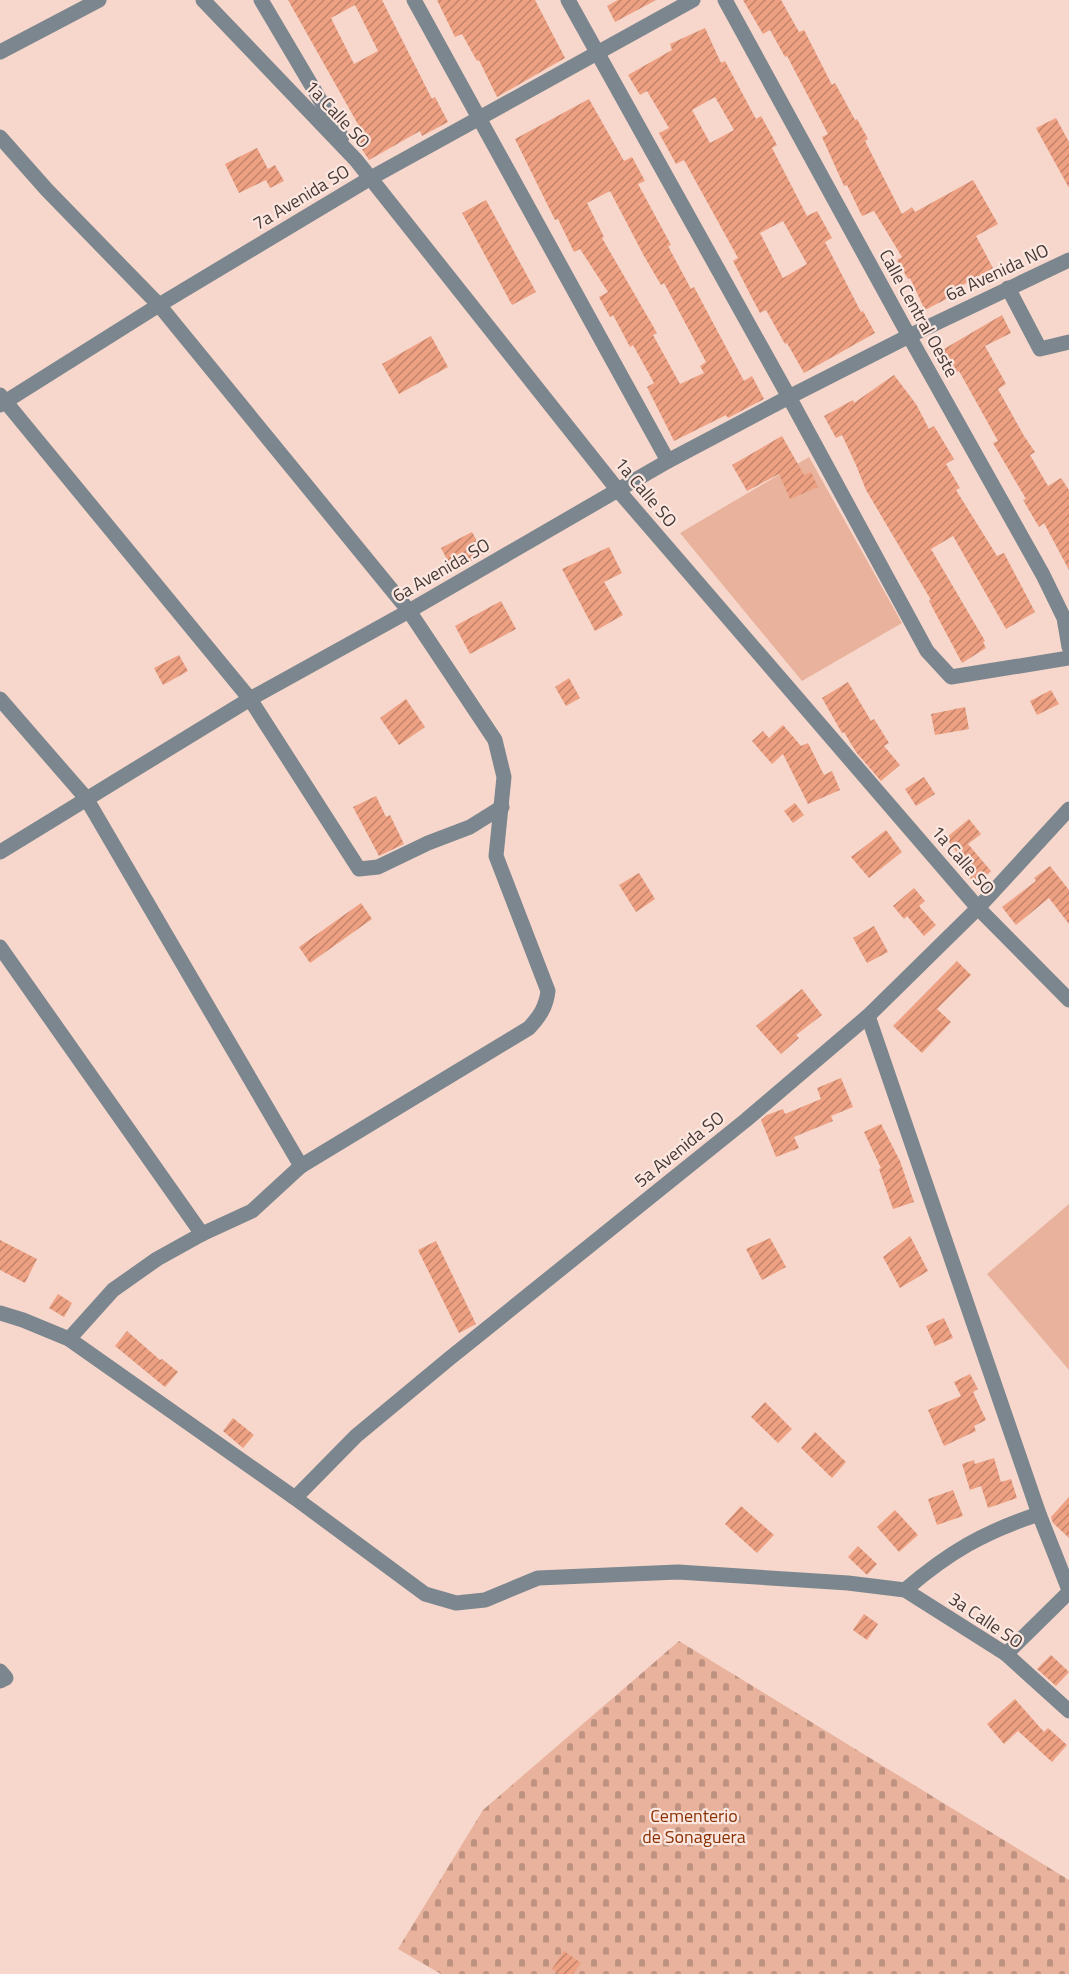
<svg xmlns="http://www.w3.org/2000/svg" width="1069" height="1974" font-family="'Titillium Web',sans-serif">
<defs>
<pattern id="cemetery-stones" width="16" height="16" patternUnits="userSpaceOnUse" patternTransform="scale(1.5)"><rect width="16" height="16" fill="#e8b29d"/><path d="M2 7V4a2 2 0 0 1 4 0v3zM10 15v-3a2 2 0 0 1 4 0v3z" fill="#be9281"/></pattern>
<pattern id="building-hatch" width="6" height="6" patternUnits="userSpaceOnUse" patternTransform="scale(1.5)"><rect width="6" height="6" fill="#eda082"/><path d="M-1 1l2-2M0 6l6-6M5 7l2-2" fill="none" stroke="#c2836b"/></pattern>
</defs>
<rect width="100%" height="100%" fill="#f7d7cb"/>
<path fill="url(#cemetery-stones)" d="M679 1641 1069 1880V1974H441L398 1949 483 1810Z"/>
<g fill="#e8b29d">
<path d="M809 457 902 623 802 681 680 533Z"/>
<path d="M1069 1204V1370L987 1274Z"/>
</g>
<g fill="url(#building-hatch)" fill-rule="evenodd">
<path d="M288 0H382L432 99 435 97 448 122 422 136 420 131 369 160 356 140 364 135ZM355 5 378 51 354 64 331 18Z"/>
<path d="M437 0H535L565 58 497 97 479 60 477 61 462 34 455 37Z"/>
<path d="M618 0H656L615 22 607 6Z"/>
<path d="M743 0H781L799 32 804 30 832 85 835 83 855 120 857 119 868 139 865 141 902 214 912 207 915 212 973 180 998 224 976 236 993 268 952 291 954 295 925 310 910 278 908 279 897 260 902 257 874 211 862 216 847 185 844 186 822 137 828 134 787 56 785 57 770 30 763 34Z"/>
<path d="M705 28 721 63 725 61 756 119 761 116 777 145 772 148 807 216 817 211 832 238 825 242 861 312 863 311 875 333 804 373 787 343 785 344 766 310 760 313 751 296 733 261 738 258 684 160 676 164 659 133 669 128 647 91 640 95 628 75 672 50 670 44ZM715 97 734 130 710 143 692 110ZM783 221 807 264 783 278 760 233Z"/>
<path d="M589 99 624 161 632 157 645 181 638 184 671 245 668 246 691 289 694 287 744 381 752 376 764 399 728 418 726 415 674 441 647 387 654 383 633 345 630 347 613 315 610 317 599 297 608 292 580 249 574 252 558 219 555 220 515 139ZM610 191 644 256 661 285 664 283 706 362 700 366 704 373 680 384 653 335 657 333 602 238 604 237 587 203Z"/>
<path d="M1056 118 1069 142V188L1036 128Z"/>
<path d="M257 148 268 169 275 165 284 181 270 188 266 180 239 193 225 164Z"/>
<path d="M486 200 536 292 512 305 462 213Z"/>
<path d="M1002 315 1011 333 985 346 1006 384 998 389 1024 436 1035 452 1030 455 1048 486 1061 478 1069 490V570L1044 523 1039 527 1023 500 1026 499 993 443 998 441 959 371 950 376 937 353Z"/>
<path d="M431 336 448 367 399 394 382 364Z"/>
<path d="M894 375 916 404 929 429 934 426 954 459 946 464 960 488 956 490 997 556 1004 553 1035 612 1006 629 953 536 931 549 985 641 983 642 986 648 962 663 929 601 931 600 866 490 856 465 842 435 836 438 824 416 853 400 854 403Z"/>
<path d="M782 436 804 475 811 472 818 487 790 499 779 474 747 491 732 465Z"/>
<path d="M472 532 484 554 453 571 441 548Z"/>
<path d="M609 547 622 573 604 582 623 615 595 631 562 569Z"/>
<path d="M501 601 516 629 470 654 455 626Z"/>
<path d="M179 655 188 671 163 685 154 668Z"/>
<path d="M569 678 580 698 566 706 555 687Z"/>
<path d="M848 682 871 721 874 719 889 743 884 746 900 765 881 781 856 752 844 732 842 733 822 698Z"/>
<path d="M1051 690 1059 704 1037 715 1030 701Z"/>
<path d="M406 699 425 727 399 745 380 718Z"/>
<path d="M965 707 969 729 935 735 931 714Z"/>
<path d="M783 725 801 746 808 743 824 775 832 771 840 790 808 804 783 754 772 764 752 741 763 731 769 738Z"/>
<path d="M924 777 935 794 916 806 905 789Z"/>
<path d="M376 796 386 817 390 815 404 844 379 856 353 807Z"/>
<path d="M795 803 804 815 793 823 784 811Z"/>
<path d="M969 819 981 834 968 844 991 871 976 885 959 866 964 862 946 838Z"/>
<path d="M886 830 902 852 869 878 851 857Z"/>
<path d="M1050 866 1069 890V924L1049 898 1016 925 1002 907 1036 881 1034 878Z"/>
<path d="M639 873 655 899 636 912 619 885Z"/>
<path d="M914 888 925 901 919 906 936 925 924 936 907 916 904 919 893 906Z"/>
<path d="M361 903 372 919 310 963 299 947Z"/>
<path d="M874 926 888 952 867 963 853 938Z"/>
<path d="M957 961 971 975 937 1009 951 1022 922 1053 893 1026Z"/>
<path d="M802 989 822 1015 796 1035 799 1038 781 1054 756 1026Z"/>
<path d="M841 1078 853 1107 831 1116 833 1121 794 1137 799 1148 776 1157 761 1120 767 1115 783 1109 785 1114 821 1099 817 1088Z"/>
<path d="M881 1124 900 1161 914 1202 893 1209 879 1169 881 1168 864 1132Z"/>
<path d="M910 1236 928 1271 900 1288 883 1257Z"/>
<path d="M770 1238 786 1267 762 1280 746 1249Z"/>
<path d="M0 1240 37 1259 25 1283 0 1270Z"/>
<path d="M436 1241 476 1324 459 1333 418 1250Z"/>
<path d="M58 1294 72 1303 64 1317 49 1308Z"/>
<path d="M944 1318 953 1338 935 1346 926 1326Z"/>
<path d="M127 1331 160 1360 162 1359 178 1372 165 1387 115 1346Z"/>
<path d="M970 1374 978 1389 973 1392 986 1420 974 1426 976 1431 944 1446 928 1410 961 1396 954 1382Z"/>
<path d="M765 1402 792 1429 778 1443 751 1417Z"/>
<path d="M233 1418 254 1435 243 1448 223 1431Z"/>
<path d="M815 1432 846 1462 832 1478 801 1448Z"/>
<path d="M994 1458 1001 1482 1011 1479 1017 1498 988 1508 981 1486 970 1490 962 1464 974 1460 975 1464Z"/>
<path d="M953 1490 963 1516 937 1525 928 1499Z"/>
<path d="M1069 1497V1538L1053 1523 1051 1517Z"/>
<path d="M741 1506 774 1535 757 1553 725 1524Z"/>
<path d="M895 1510 918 1535 899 1552 877 1527Z"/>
<path d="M858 1546 877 1564 867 1575 848 1557Z"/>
<path d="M864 1614 878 1624 867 1640 853 1630Z"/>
<path d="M1051 1655 1069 1672 1056 1686 1037 1669Z"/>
<path d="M1015 1699 1044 1732 1048 1728 1067 1745 1052 1762 1018 1731 1004 1744 987 1724Z"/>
<path d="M564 1951 581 1963 573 1974H560L552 1969Z"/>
</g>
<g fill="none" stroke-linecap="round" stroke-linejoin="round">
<g stroke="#7b868e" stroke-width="15">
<path d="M203 0 356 160 617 489 978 908 1069 1000"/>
<path d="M261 0 342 137"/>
<path d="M414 0 668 461"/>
<path d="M568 0 789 397 927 651 951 677 1069 658"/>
<path d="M725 0 909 336 1043 575 1064 618 1069 647"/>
<path d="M0 52 99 0"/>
<path d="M0 137 47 190 159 305 409 611 495 740 504 777 496 856 548 991C546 1007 540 1016 529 1028L301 1166 252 1211 202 1234 157 1259 113 1290 69 1339"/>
<path d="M1008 288 1040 349 1069 342"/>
<path d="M0 395 250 699 359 869 378 867 428 843 470 827 502 807"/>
<path d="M0 405 159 305 369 179 693 0"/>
<path d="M0 699 86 798 301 1166"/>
<path d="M0 852 250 699 409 611 668 461 789 397 909 336 1069 260"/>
<path d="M0 947 202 1234"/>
<path d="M868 1016 1039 1514 1069 1590"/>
<path d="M0 1313 23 1320 69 1339 295 1498 425 1594 456 1603 485 1600 538 1578 678 1572 848 1583 905 1590 1006 1654 1069 1711"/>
<path d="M295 1498 356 1436 450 1358 746 1120 868 1016 978 908 1069 809"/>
<path d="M905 1590C949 1552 984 1532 1039 1514"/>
<path d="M1006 1654 1069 1592"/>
<path d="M0 1671 6 1678 0 1681"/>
</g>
</g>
<g text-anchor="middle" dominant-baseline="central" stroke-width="4.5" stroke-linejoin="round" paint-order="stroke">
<g font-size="18" fill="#463935" stroke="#fbe7e0">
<text transform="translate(338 114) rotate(47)">1a Calle SO</text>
<text transform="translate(301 197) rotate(-31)">7a Avenida SO</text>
<text transform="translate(997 272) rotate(-25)">6a Avenida NO</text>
<text transform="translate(919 313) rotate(61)">Calle Central Oeste</text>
<text transform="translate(646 492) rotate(50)">1a Calle SO</text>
<text transform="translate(441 570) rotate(-30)">6a Avenida SO</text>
<text transform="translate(963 860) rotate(49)">1a Calle SO</text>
<text transform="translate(679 1149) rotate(-39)">5a Avenida SO</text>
<text transform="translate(986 1620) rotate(34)">3a Calle SO</text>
</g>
<g font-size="18" fill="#8b3205" stroke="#fbe7e0">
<text x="694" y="1815">Cementerio<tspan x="694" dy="21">de Sonaguera</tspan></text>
</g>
</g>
</svg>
